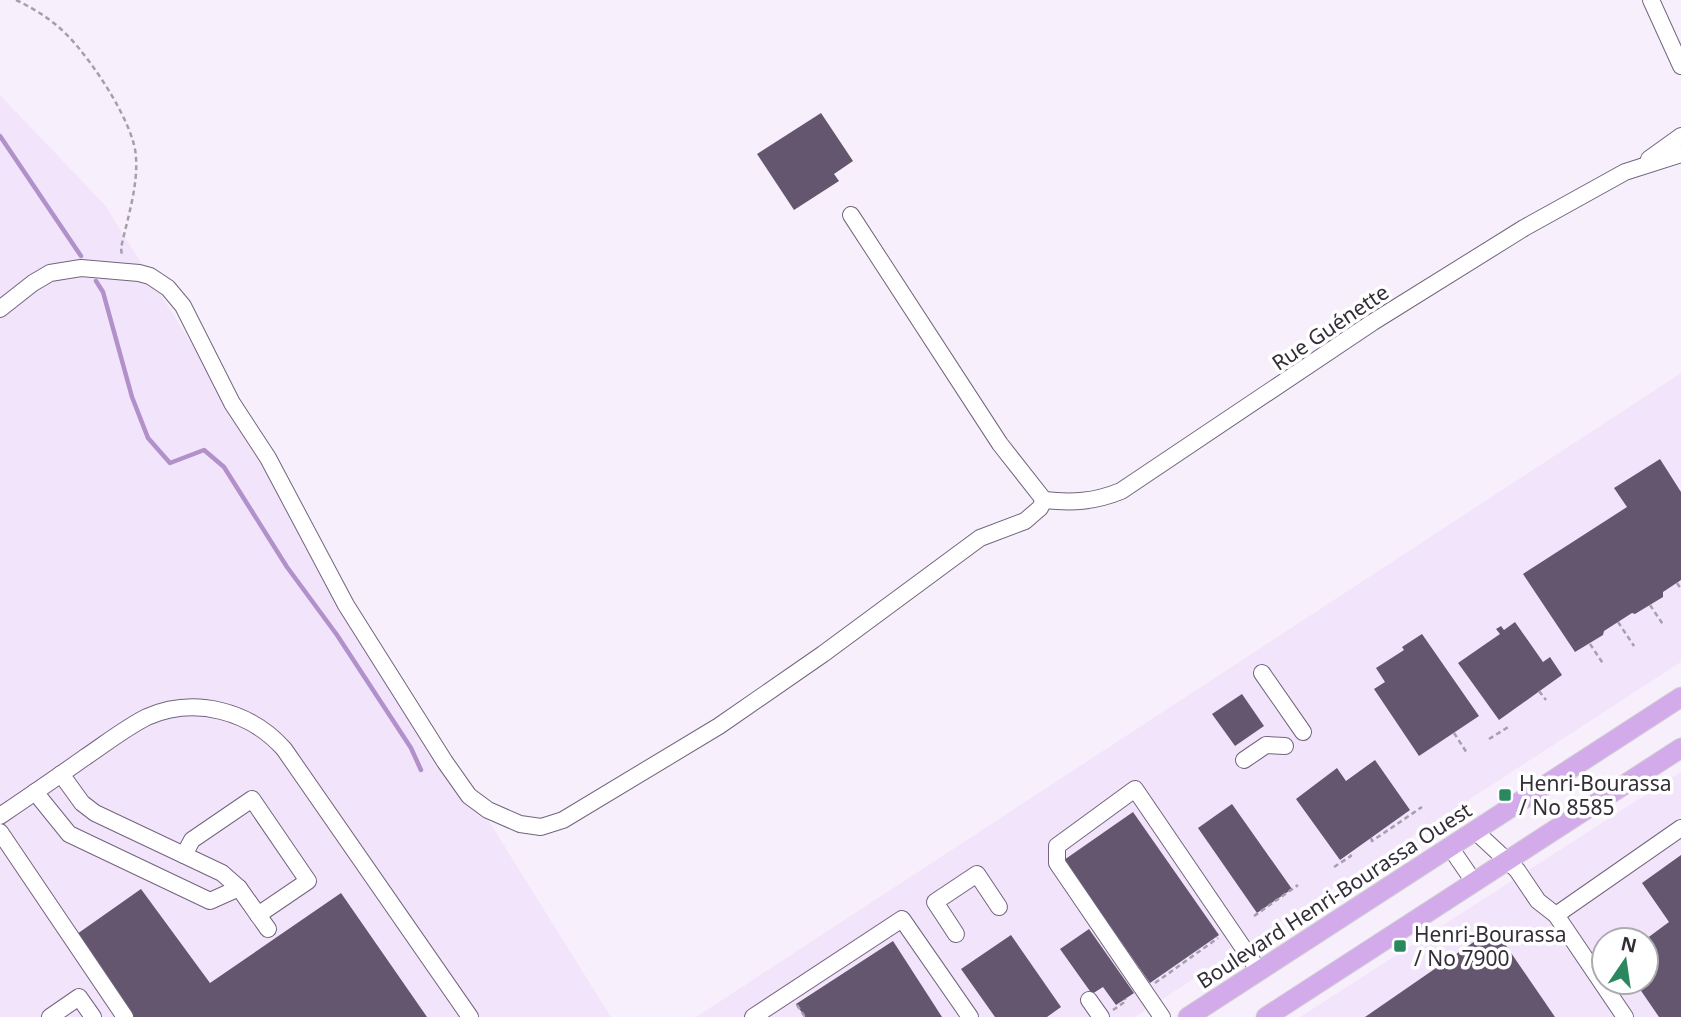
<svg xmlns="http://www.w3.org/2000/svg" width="1681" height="1017" font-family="'Noto Sans',sans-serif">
<rect width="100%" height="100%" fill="#f7f0fc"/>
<g fill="#f2e5fb" fill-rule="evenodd">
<path d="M0 95 105 205 611 1017H0Z"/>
<path d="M1681 373V662L1135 1017H696Z"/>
<path d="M1681 772V1017H1300ZM1604 940H1646V982H1604Z"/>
</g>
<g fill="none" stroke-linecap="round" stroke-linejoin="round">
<g stroke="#b290c9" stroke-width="4.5">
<path d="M0 136 81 256"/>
<path d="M96 281 103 292 132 397 148 438 170 463 204 450 224 467 287 567 337 635 411 748 421 770"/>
</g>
</g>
<g fill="#65566f">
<path d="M821 113 853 161 834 174 839 181 794 210 757 154Z"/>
<path d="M1660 459 1681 492V580L1663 592V597L1635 614 1632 613 1604 631 1603 635 1575 652 1523 574 1627 507 1614 488Z"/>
<path d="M1515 622 1543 662 1550 657 1562 675 1499 720 1458 663 1500 634 1496 629 1501 626 1504 630Z"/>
<path d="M1422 634 1479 716 1419 756 1374 689 1385 682 1376 668 1404 650 1402 647Z"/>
<path d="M1242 694 1264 726 1235 746 1212 714Z"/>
<path d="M1375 760 1410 810 1340 860 1296 799 1337 768 1346 781Z"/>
<path d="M1232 804 1292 889 1257 913 1198 828Z"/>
<path d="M1133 812 1219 935 1150 983 1064 860Z"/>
<path d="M1681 855V1017H1659L1635 982H1646V939L1669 922 1642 883Z"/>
<path d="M141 889 210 983 341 893 427 1017H133L77 934Z"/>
<path d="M1494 928 1555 1017H1365Z"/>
<path d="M1089 929 1134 993 1116 1005 1103 987 1092 994 1060 949Z"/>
<path d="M1011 935 1061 1007 1047 1017H995L961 969Z"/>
<path d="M893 941 942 1017H805L796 1004Z"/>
</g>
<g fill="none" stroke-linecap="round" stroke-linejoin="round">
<g stroke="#73647d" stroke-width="18">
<g id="minor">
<path d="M1651 0 1681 66"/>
<path d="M1649 159 1681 136"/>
<path d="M851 215 1000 444 1044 500"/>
<path d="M0 309 33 283 50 273 81 268 139 273 150 276 168 288 183 306 232 403 268 458 346 605 445 762 469 796 488 810 520 824 541 827 563 820 719 726 823 654 980 538 1025 521 1040 508 1044 500"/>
<path d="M1044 500C1072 503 1094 502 1121 491L1373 322 1524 228 1625 172 1681 154"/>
<path d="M1262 673 1303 732"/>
<path d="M1244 760 1266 745 1285 746"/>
<path d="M61 774 82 803 95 813 222 873 239 888 268 929"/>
<path d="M35 792 69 834 210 901 239 888"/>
<path d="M0 816C28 797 56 778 84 758 105 744 125 728 147 717 195 696 250 711 284 749L470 1017"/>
<path d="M1475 831 1517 870 1538 901 1556 915 1625 1017"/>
<path d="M0 832 125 1017"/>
<path d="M1450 847 1474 882"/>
<path d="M184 855 192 840 252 799 308 881 258 915"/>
<path d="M1556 915 1681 828"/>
<path d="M956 934 935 902 977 874 999 907"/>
<path d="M1089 1000 1101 1017"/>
<path d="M50 1017 79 997 93 1017"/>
<path d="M753 1017 902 919 970 1017"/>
<path d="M1162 1017 1057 863V846L1135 789 1259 971"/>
</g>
</g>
<g stroke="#d2d1d3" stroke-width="21">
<g id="major">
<path d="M1188 1017 1681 697"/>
<path d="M1266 1017 1681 748"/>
</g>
</g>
<g stroke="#a69fab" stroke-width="2.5" stroke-dasharray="5 3.5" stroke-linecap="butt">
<path d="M16 0C35 9 54 21 69 37 92 61 135 124 136 158 138 187 127 220 121 248L122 256"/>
<path d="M1677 583 1681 589"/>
<path d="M1650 605 1664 626"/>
<path d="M1618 622 1634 646"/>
<path d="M1590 644 1604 665"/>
<path d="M1539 691 1546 700"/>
<path d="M1454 733 1467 753"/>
<path d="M1489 739 1510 726"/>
<path d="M1371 838 1372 841 1422 807"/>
<path d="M1334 867 1351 856 1349 854"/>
<path d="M1254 916 1298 885"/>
<path d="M1155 983 1218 938"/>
<path d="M797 1005 805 1017"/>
<path d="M1113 1010 1126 1001 1125 999"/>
</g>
<use href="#minor" stroke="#fff" stroke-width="16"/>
<use href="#major" stroke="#d3abeb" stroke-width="19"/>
</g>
<g fill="#298860" stroke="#fff" stroke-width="2.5">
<rect x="1498" y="788" width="14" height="14" rx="3.5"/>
<rect x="1393" y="939" width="14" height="14" rx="3.5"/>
</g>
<g text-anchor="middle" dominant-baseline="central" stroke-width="7" stroke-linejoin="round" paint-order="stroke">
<g font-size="21" fill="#332d38" stroke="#fff">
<text transform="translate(1330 327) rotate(-34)">Rue Guénette</text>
<text transform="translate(1334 895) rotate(-33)">Boulevard Henri-Bourassa Ouest</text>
</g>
<g font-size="21" fill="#332d38" stroke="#fff" text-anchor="start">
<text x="1519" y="783">Henri-Bourassa<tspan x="1519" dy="24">/ No 8585</tspan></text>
<text x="1414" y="934">Henri-Bourassa<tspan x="1414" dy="24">/ No 7900</tspan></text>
</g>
</g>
<g transform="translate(1625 961) rotate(13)"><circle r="33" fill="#ffffff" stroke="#adabaf" stroke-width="2"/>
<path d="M0-5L12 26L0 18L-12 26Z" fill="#298860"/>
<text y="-10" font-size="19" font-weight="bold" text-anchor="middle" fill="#332d38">N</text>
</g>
</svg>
